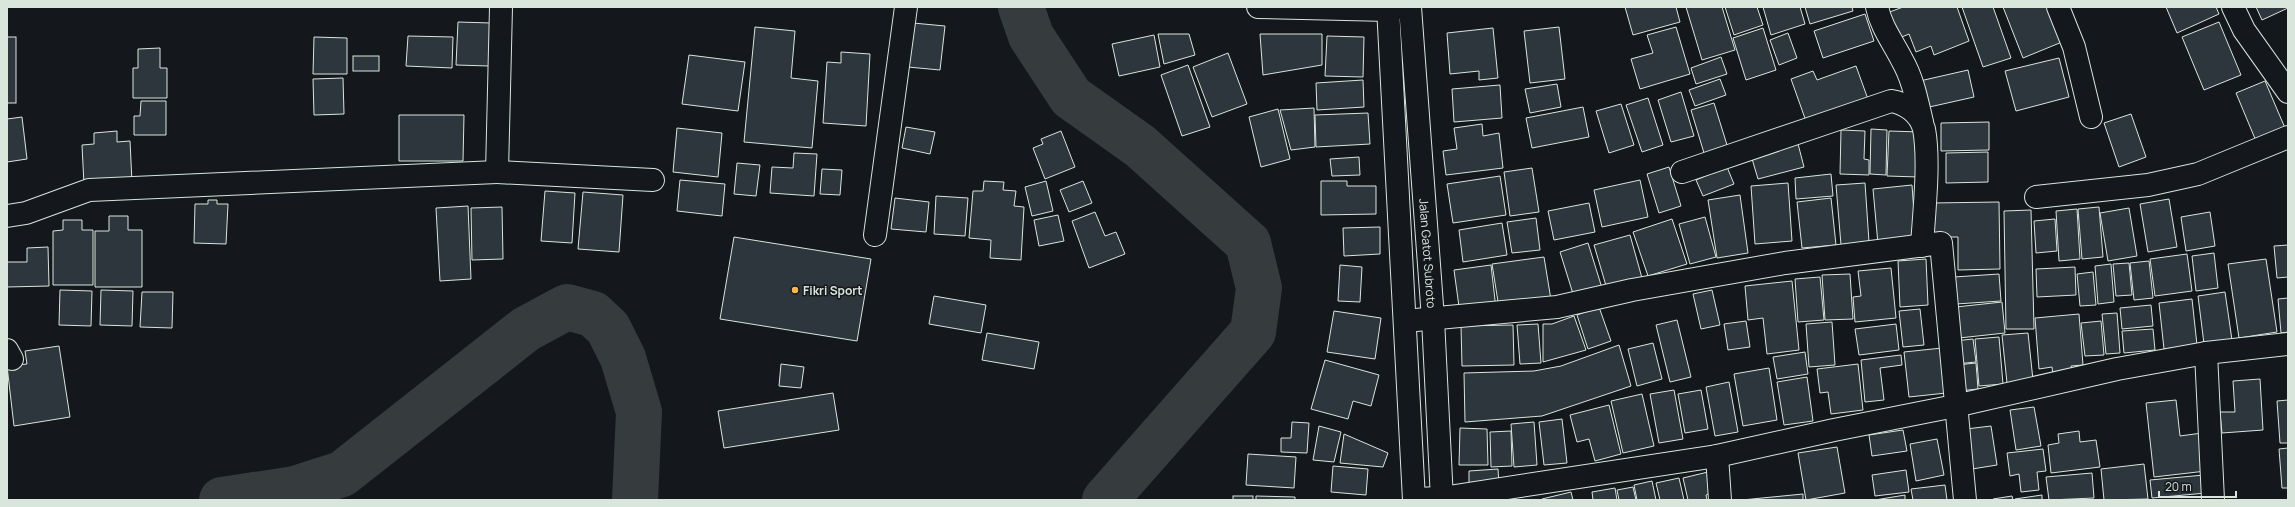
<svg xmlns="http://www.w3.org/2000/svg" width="2295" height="507" font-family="Manrope,sans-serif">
<rect width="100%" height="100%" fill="#14181c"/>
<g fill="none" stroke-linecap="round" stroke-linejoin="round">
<g stroke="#363b3e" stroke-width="46">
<path d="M1021 7 1031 36 1071 97 1140 146 1248 243 1259 288 1253 332 1105 500"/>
<path d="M222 500 295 489 342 474 526 329 567 307 593 314 608 328 623 358 639 412 635 500"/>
</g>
</g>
<g fill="#2c363c" stroke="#d8e6dc">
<path d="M1625 7H1676L1680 22 1633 35Z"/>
<path d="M1686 7H1722L1735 50 1702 60Z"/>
<path d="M1725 7H1757L1763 25 1734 35Z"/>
<path d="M1763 7H1800L1805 24 1771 35Z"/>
<path d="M1805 7H1852L1853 11 1810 24Z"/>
<path d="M1903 7H1957L1969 41 1934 55 1931 46 1916 52 1909 34 1897 39 1887 13Z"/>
<path d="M1962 7H1993L2011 58 1983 67Z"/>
<path d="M2003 7H2048L2062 42 2023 58Z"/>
<path d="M2166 7H2216L2219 14 2177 33Z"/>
<path d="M2256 7H2288V8L2262 20Z"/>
<path d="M1865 14 1874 41 1823 58 1814 31Z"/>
<path d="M458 22 491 23 489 66 456 65Z"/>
<path d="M2219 22 2241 75 2204 90 2182 37Z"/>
<path d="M913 23 945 26 940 70 908 67Z"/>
<path d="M755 27 795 31 791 78 818 81 812 148 744 142Z"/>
<path d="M1559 27 1565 79 1530 83 1524 31Z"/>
<path d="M1676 27 1690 74 1640 89 1631 59 1653 53 1647 35Z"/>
<path d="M1493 28 1498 78 1479 80V71L1450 74 1447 33Z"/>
<path d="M1763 28 1776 70 1746 80 1733 38Z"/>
<path d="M1788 33 1797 58 1779 65 1770 40Z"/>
<path d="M1158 34H1189L1195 55 1164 64Z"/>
<path d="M1260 34H1322V65L1263 75Z"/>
<path d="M1154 35 1160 67 1119 76 1112 44Z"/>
<path d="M408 36 453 37 452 68 406 66Z"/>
<path d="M1327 36 1364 37 1363 77 1325 76Z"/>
<rect x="7" y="37" width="9" height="66"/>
<path d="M314 37 347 38V74H313Z"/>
<path d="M160 48V68H167V98H133V68H138V49Z"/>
<path d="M841 52 870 54 866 126 823 123 827 62 841 63Z"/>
<path d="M1228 53 1247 104 1212 117 1193 67Z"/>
<path d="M689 55 745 62 738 111 682 104Z"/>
<rect x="353" y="56" width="26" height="15"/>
<path d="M1721 57 1727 74 1696 84 1691 68Z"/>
<path d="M2059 58 2069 97 2016 111 2005 71Z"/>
<path d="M1188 65 1210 127 1182 136 1161 75Z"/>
<path d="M1856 66 1869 102 1807 124 1791 79 1813 71 1817 80Z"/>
<path d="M1968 70 1974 97 1916 110 1911 83Z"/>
<path d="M343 78 344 114 314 115 313 79Z"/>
<path d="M1720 79 1726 95 1695 106 1689 90Z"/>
<path d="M1363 80 1364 107 1317 110 1316 83Z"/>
<path d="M2265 81 2285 128 2256 141 2236 93Z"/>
<path d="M1557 84 1561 107 1530 113 1525 89Z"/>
<path d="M1500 85 1502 118 1454 122 1452 89Z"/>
<path d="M1681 92 1694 136 1671 142 1658 100Z"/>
<path d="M1648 98 1663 145 1642 152 1626 105Z"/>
<path d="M141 101H166V135H134V116H140Z"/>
<path d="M1714 103 1727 145 1704 153 1691 110Z"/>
<path d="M1621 104 1634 145 1609 153 1596 111Z"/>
<path d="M1583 107 1589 137 1532 148 1526 118Z"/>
<path d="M1314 108 1315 147 1291 150 1280 110Z"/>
<path d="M1278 109 1290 159 1261 167 1249 117Z"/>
<path d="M1368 113 1370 144 1316 147 1315 115Z"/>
<path d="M2131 114 2146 157 2119 167 2104 123Z"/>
<path d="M399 115H464L463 161H399Z"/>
<path d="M22 117 27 159 7 162V119Z"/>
<path d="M1989 122V150L1941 151V123Z"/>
<path d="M1482 124 1483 136 1499 133 1503 168 1446 175 1443 151 1457 149 1454 128Z"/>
<path d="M906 127 935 132 930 154 902 148Z"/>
<path d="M677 128 722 133 718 177 673 172Z"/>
<path d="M1871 129 1887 130 1886 175 1870 174Z"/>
<path d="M1841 130 1865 131 1864 159 1869 160V175L1840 174Z"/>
<path d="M117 131V142L130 141 132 182 84 185 82 145 94 144V133Z"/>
<path d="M1061 131 1075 167 1045 179 1033 148 1043 144 1041 139Z"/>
<path d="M1889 131 1920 132 1919 177 1887 176Z"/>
<path d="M1797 140 1804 167 1758 179 1750 152Z"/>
<path d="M1988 152V182L1946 183V153Z"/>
<path d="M794 153 817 154 814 196 770 193 772 167 793 168Z"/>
<path d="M1359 157 1360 175 1332 176 1330 159Z"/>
<path d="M737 163 760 165 756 196 734 194Z"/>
<path d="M1669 167 1681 206 1659 213 1647 174Z"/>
<path d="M1727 167 1734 184 1703 196 1696 180Z"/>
<path d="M1532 168 1539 212 1510 216 1504 172Z"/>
<path d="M822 169 842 170 840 195 820 194Z"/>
<path d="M1831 174 1833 196 1796 199 1795 178Z"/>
<path d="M1500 176 1506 215 1453 223 1447 184Z"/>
<path d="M680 180 725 184 722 216 677 211Z"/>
<path d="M1640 180 1648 217 1602 227 1594 190Z"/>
<path d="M984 181 1004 182 1003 190 1016 191 1014 206 1024 207 1021 260 990 258 991 240 969 238 973 191H983Z"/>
<path d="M1046 181 1053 211 1032 216 1025 187Z"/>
<path d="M1083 181 1092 203 1069 212 1060 190Z"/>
<path d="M1321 181H1347V186H1376V214L1321 215Z"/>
<path d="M1788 183 1792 241 1755 244 1751 186Z"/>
<path d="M1865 183 1869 242 1841 245 1836 185Z"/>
<path d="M1912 185 1916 240 1878 244 1873 189Z"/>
<path d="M545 191 575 193 572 243 541 241Z"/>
<path d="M583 192 623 195 619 252 578 249Z"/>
<path d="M1740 195 1748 253 1717 258 1708 200Z"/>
<path d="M936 196 968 198 965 236 934 234Z"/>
<path d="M895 198 929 202 926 232 891 229Z"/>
<path d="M1831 198 1836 245 1802 248 1797 202Z"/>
<path d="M2169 199 2177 247 2148 252 2140 204Z"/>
<path d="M208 200H217V204H228L226 244 194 243 195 204H208Z"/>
<path d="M1999 202 2000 269 1958 270V237H1932V203Z"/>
<path d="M1589 203 1595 232 1554 240 1548 211Z"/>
<path d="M468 206 471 279 440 281 436 208Z"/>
<path d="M502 207 503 259 472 260 471 208Z"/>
<path d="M2099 207 2103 257 2082 259 2078 209Z"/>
<path d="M2129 208 2137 256 2108 261 2100 213Z"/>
<path d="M2077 209 2080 259 2059 261 2056 211Z"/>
<path d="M2031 210 2034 329H2006L2004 211Z"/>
<path d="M1095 212 1105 236 1116 232 1125 254 1089 268 1072 221Z"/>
<path d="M2210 212 2215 246 2186 251 2181 217Z"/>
<path d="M1058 215 1064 241 1039 246 1034 220Z"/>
<path d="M109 216H128V230H142V287H95V231H109Z"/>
<path d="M1705 217 1716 257 1690 264 1679 224Z"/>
<path d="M1536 218 1540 250 1512 253 1507 222Z"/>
<path d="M1672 219 1687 264 1648 276 1633 232Z"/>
<path d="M2055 219 2057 251 2036 253 2034 221Z"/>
<path d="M63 220H82V230H93V285H53V231L63 230Z"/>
<path d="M1502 223 1507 255 1463 262 1459 230Z"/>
<path d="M1380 227V254L1344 256 1343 228Z"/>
<path d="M1630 235 1642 278 1607 289 1594 245Z"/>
<path d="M734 237 871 259 857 341 720 319Z"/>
<path d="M1588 243 1602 288 1574 297 1560 252Z"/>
<path d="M2288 245V277L2277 278 2274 246Z"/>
<path d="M48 247 49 286 7 287V262H27V248Z"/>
<path d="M2214 253 2218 288 2196 291 2192 256Z"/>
<path d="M2187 254 2192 291 2155 296 2150 259Z"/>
<path d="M1544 257 1551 300 1499 308 1492 264Z"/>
<path d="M1926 259 1928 305 1900 307 1898 261Z"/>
<path d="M2266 259 2277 332 2239 338 2228 264Z"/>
<path d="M2149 261 2153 298 2134 300 2130 263Z"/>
<path d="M2129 263 2132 295 2116 296 2113 264Z"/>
<path d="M2111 264 2114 302 2098 304 2095 266Z"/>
<path d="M1340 265 1362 267 1360 302 1338 301Z"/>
<path d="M1491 265 1496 309 1460 314 1454 270Z"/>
<path d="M2075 267 2076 295 2037 297 2036 269Z"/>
<path d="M1891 268 1896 318 1855 322 1853 297 1861 296 1858 271Z"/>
<path d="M2093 272 2096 305 2080 306 2077 274Z"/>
<path d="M1850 274 1853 319 1825 320 1822 275Z"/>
<path d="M1999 274 2001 301 1956 304 1954 277Z"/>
<path d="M1820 277 1824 320 1798 322 1795 279Z"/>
<path d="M1792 281 1799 350 1767 354 1763 318 1748 320 1745 286Z"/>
<path d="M60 290 92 291 91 326 59 325Z"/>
<path d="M101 290 133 291 132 326 100 325Z"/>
<path d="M1712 290 1720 325 1701 329 1693 294Z"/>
<path d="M142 292H173L172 328 140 327Z"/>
<path d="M2225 292 2232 340 2204 344 2198 296Z"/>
<path d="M934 296 986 305 981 333 929 324Z"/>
<path d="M2288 298V332L2281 333 2278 299Z"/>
<path d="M2192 299 2197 345 2164 349 2159 303Z"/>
<path d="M2002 302 2005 333 1959 338 1956 307Z"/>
<path d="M2151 305 2153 326 2122 329 2120 308Z"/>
<path d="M1599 307 1611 341 1588 349 1577 315Z"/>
<path d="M1920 309 1924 345 1903 347 1899 311Z"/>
<path d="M1334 311 1381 318 1375 359 1327 352Z"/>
<path d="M2117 313 2120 353 2106 354 2102 314Z"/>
<path d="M2079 314 2083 365 2071 366 2072 374 2053 376 2052 367 2039 369 2035 318Z"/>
<path d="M1574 316 1586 350 1543 362V324H1552Z"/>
<path d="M1677 320 1691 377 1670 382 1656 325Z"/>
<path d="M1746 321 1750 347 1728 350 1724 324Z"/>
<path d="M2101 321 2104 355 2085 356 2081 323Z"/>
<path d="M1832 322 1835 365 1809 367 1806 324Z"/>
<path d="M1538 324 1541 363 1520 364 1517 325Z"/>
<path d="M1896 324 1899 350 1859 355 1855 329Z"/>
<path d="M1513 325 1514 365 1462 366 1461 326Z"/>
<path d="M2153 329 2155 350 2124 353 2122 331Z"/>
<path d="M987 333 1039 342 1034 369 982 360Z"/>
<path d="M2028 333 2033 380 2007 383 2002 335Z"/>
<path d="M1999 337 2003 384 1979 386 1975 339Z"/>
<path d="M1973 339 1976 362 1956 364 1954 341Z"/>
<path d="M1653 343 1662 379 1637 386 1628 349Z"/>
<path d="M1619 345 1631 386 1542 416 1465 422 1464 373 1534 371 1561 366Z"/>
<path d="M59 346 70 417 14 426 7 366 27 364 25 351Z"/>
<path d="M1942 348 1946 393 1909 397 1904 352Z"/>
<path d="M1805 352 1808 374 1777 379 1773 357Z"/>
<path d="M1901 355 1902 365 1880 368 1884 400 1865 402 1861 360Z"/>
<path d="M1325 360 1379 375 1371 406 1353 401 1348 419 1311 409Z"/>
<path d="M1976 363 1978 389 1959 391 1956 365Z"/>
<path d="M781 364 804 367 801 388 779 386Z"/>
<path d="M1858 364 1863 410 1831 414 1828 392 1820 393 1817 369Z"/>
<path d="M1769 368 1777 420 1743 426 1734 374Z"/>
<path d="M1807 377 1813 421 1784 425 1777 382Z"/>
<path d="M2260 379 2263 430 2222 433 2220 412H2235L2233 381Z"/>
<path d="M1729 382 1738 432 1715 436 1706 387Z"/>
<path d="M1674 390 1683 439 1659 443 1650 394Z"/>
<path d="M1701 390 1708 429 1685 433 1678 394Z"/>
<path d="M833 393 839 430 724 448 718 411Z"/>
<path d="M1642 394 1654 446 1623 453 1611 401Z"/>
<path d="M2176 400 2180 436 2202 433 2206 471 2154 477 2146 403Z"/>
<path d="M2288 400V443H2280L2277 401Z"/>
<path d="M1609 405 1621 454 1595 461 1589 439 1577 442 1570 415Z"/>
<path d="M2034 407 2041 446 2016 450 2010 410Z"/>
<path d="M1562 419 1567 463 1544 465 1539 422Z"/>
<path d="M1292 422 1309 423 1307 453 1281 452V438H1291Z"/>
<path d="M1534 422 1537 465 1514 467 1511 424Z"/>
<path d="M1319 426 1341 432 1334 462 1313 460Z"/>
<path d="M1991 426 1997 465 1972 469 1966 429Z"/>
<path d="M1460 428 1487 429 1488 465H1459Z"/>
<path d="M1903 430 1907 451 1872 456 1869 435Z"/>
<path d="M1511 431 1512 466 1491 467 1490 432Z"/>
<path d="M2079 431 2080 442 2096 440 2100 467 2051 473 2048 445 2059 443 2058 434Z"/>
<path d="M1344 434 1388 453 1383 467 1340 463Z"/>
<path d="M1937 439 1944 475 1916 481 1910 444Z"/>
<path d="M1837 447 1845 493 1806 500 1798 453Z"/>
<path d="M2288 448V488H2282L2279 449Z"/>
<path d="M2043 449 2046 471 2037 472 2039 490 2021 492 2019 474 2010 476 2007 453Z"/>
<path d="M1248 454 1296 457 1294 488 1246 485Z"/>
<path d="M2144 464 2148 499 2104 500 2101 469Z"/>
<path d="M1333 466 1368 469 1366 495 1331 492Z"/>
<path d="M1498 469 1499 485 1469 486V471Z"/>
<path d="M1906 470 1909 492 1875 496 1872 475Z"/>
<path d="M1712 471 1716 491 1706 495 1707 500H1688L1683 478Z"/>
<path d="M2092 473 2094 498 2049 500 2046 477Z"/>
<path d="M2204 475 2206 493 2152 498 2150 480Z"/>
<path d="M1679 478 1684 500H1660L1656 483Z"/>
<path d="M1652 481 1656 500H1637L1634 485Z"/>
<path d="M1945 485 1947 500H1913L1911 489Z"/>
<path d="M1633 487 1636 500H1619L1617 490Z"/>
<path d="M1615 488 1617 500H1593L1592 492Z"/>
<path d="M1571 492 1573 500H1543L1542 499Z"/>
<path d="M1803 494V500H1742Z"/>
<path d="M1905 495V500H1875Z"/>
<path d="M2042 495V500H2015V499Z"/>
<rect x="1233" y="496" width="20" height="4"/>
<path d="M1256 496 1295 497V500H1256Z"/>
<path d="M2012 496 2013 500H1994L1993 499Z"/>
</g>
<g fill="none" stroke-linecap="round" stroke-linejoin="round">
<g stroke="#d8e6dc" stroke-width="24">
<g id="street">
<path d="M1877 7C1881 27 1893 42 1902 60 1913 79 1917 101 1922 122"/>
<path d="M2058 7 2074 47 2091 117"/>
<path d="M2233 7 2244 30 2288 92"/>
<path d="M497 172 653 180"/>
<path d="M1682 172 1891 101C1906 103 1920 114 1924 129 1930 161 1924 212 1922 246"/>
<path d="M2036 197 2148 185 2198 174 2288 137"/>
<path d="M7 216 26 213 89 190 497 172 501 7"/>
<path d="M875 235 906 7"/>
<path d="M1405 321 1557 307 1632 290 1785 263 1941 243 1965 500"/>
<path d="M7 350 12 359"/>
<path d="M2206 353 2213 500"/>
<path d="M1717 456 1720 500"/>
<path d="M1414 499 1442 498 1717 456 1834 430 1955 406 2117 369 2206 353 2288 344"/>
</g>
</g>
<g stroke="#d8e6dc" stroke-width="24">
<g id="secondary">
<path d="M1258 7 1388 10 1402 7"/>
<path d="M1388 7 1414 500"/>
<path id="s1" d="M1410 7 1433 319 1442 500"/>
</g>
</g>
<use href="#street" stroke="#14181c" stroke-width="22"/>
<use href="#secondary" stroke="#14181c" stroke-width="22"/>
</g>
<circle fill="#ffb74d" stroke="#14181c" stroke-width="1.5" cx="795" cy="290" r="4"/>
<g text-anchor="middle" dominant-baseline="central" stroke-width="3" stroke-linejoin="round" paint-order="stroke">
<g font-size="12" fill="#d8e6dc" stroke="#14181c">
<text stroke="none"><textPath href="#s1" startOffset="247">Jalan Gatot Subroto</textPath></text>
</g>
<g font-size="12" font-weight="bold" fill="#d8e6dc" stroke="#14181c" text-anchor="start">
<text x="803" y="290">Fikri Sport</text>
</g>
</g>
<rect width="2295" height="507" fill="none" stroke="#d8e6dc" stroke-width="16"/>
<path d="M2159 491v6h77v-6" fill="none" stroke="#d8e6dc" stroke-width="2"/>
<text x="2165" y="491" font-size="12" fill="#d8e6dc" stroke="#14181c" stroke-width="3" paint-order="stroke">20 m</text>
</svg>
